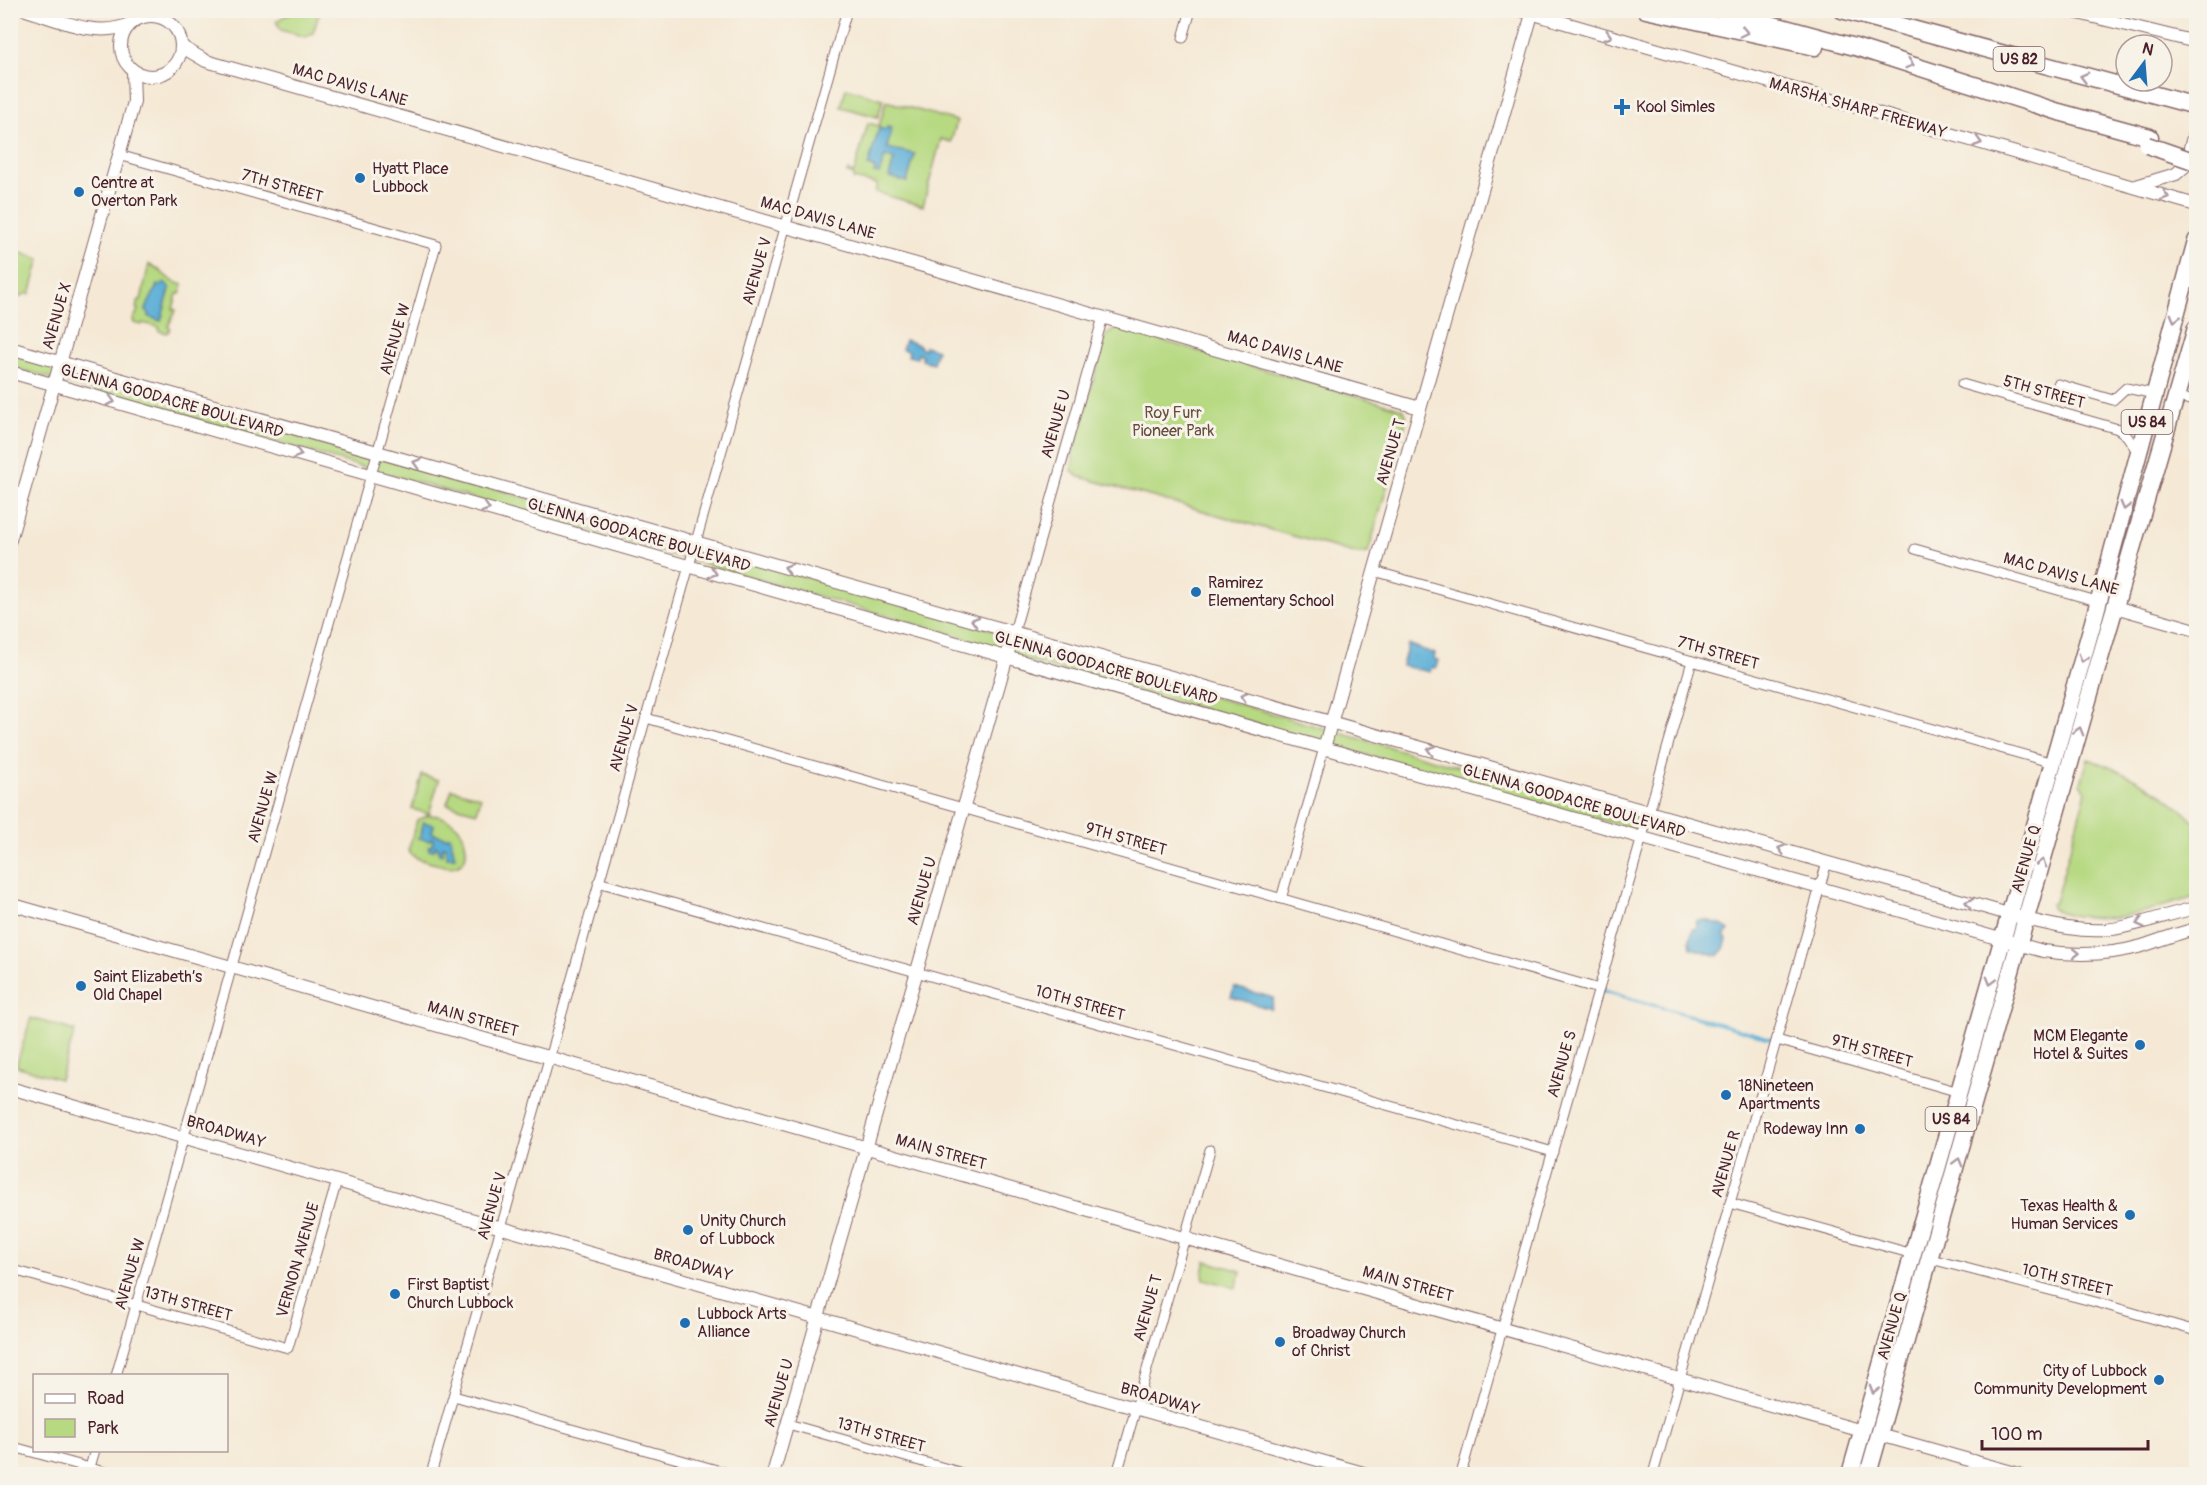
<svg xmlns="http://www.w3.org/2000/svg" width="2207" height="1485" font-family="Pangolin,sans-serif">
<rect width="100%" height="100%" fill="#f7f3e8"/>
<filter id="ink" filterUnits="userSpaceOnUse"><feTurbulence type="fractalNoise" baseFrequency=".0167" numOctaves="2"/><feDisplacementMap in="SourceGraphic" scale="12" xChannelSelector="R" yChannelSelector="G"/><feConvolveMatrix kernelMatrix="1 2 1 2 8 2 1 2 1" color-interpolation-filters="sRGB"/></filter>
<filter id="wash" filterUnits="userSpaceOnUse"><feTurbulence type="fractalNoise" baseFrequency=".008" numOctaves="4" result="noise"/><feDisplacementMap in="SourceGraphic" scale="24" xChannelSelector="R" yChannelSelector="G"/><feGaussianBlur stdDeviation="1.35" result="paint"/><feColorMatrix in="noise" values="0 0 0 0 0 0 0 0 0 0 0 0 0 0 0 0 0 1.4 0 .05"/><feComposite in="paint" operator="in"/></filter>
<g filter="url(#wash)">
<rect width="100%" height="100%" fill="#f5e9d5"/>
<g fill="#b6d981" stroke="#807c56" stroke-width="1.5">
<path d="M294 11H320L313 33 306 37 281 30 276 21Z"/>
<path d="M846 88 883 99 878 117 841 107Z"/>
<path d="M886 101 957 121 951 142 941 139 923 206 875 192 877 184 853 179 854 175 847 173 848 171 854 173 868 123 879 126Z"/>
<path d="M10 249 40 259 30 294 27 293 19 297 16 296 18 289 12 288 11 289Z"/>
<path d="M149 264C164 270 164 280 183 285L180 294H177L173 309 176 310 168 327 170 328 169 331 167 333 159 331V327L143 323 142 325 134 323 133 320 138 310 136 308 139 300H141Z"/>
<path d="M1118 328 1403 409 1406 414V421L1368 553 1358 554 1077 476 1071 469 1074 460 1072 457 1105 339 1107 334Z"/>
<path d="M10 351 990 629 1039 647 1638 818 1640 821V829L1638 830 1035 663 986 644 11 367Z"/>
<path d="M2088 759C2129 773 2166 792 2196 823V897C2152 908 2125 923 2077 916 2068 914 2059 913 2051 908V904L2055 902 2086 792 2081 783Z"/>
<path d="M422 775 439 780 429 814 412 809Z"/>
<path d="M452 789 481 797 477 812 447 804Z"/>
<path d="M429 815C440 815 450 819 458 827 465 835 472 860 458 865 450 869 441 865 432 863 422 860 414 859 408 851L417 820Z"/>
<path d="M31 1018 75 1031 60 1079 16 1066Z"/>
<path d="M1206 1261 1241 1271 1236 1288 1204 1279 1203 1273Z"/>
</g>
<g fill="#5bafd7" stroke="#526781" stroke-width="1.5">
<path d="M887 127 892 128 887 148 915 154 907 182 889 177 894 159 885 157 879 174 874 173 875 168 868 166 879 128 886 130Z"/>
<path d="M164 283 167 284 170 289 161 321 149 317V313L146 310C149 300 154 294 157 285L160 286Z"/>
<path d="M905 340 920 345V347L924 349 925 346 937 350 933 363 922 360V355L918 354 917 358 908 356 909 351 902 349Z"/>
<path d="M1408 644 1435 654 1434 659 1438 660 1436 668 1432 667 1430 672 1402 666Z"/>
<path d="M423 822 434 825 432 833 445 837 450 836 455 857H447L446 847 443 846 442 854H439L438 847 436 846 434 850H429L428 847 432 845 433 840 432 838 429 841 418 838 421 836Z"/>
<path d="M1705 920 1720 924 1729 930 1724 936 1727 939 1724 949 1718 956 1691 948 1690 939 1693 929 1697 928 1696 921Z"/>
<path d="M1234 987 1274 998 1271 1009 1231 997Z"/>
</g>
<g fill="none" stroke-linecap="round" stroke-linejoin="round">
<path stroke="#5bafd7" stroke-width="3" d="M1601 990 1776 1040"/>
</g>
</g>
<g filter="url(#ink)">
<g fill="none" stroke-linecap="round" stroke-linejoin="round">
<g stroke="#866666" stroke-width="11">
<g id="street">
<path d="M1183 38 1191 10"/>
<path d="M1962 384 2118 429 2127 436 2139 454"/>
<path d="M2058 384 2113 400 2126 388 2155 394"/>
<path d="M2176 396 2196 402"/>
<path d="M2118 429 2135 425 2147 419"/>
<path d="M1915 549 2100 602"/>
<path d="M1374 571 2053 763"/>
<path d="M1014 632 1103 317"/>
<path d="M646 718 1599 989"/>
<path d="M598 882 1553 1152"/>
<path d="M1281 899 1324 748"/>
<path d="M1777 1040 1959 1092"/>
<path d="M1730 1203 1913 1254"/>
<path d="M1931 1259 2099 1303 2196 1331"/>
<path d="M10 1269 288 1348 337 1181"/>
<path d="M116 1376 436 245 119 155"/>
<path d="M454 1396 731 1474"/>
<path d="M788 1424 966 1474"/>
<path d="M10 1446 112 1474"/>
<path d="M88 1474 95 1450"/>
<path d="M431 1474 847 10"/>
<path d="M1117 1474 1210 1150"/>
<path d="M1461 1474 1692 661"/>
<path d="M1653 1474 1827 862"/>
</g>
</g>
<g stroke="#866666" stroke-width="14">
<g id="secondary">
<path d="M26 10C57 19 97 39 129 24"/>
<path d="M1520 10 2196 205"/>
<path d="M2066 10 2196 42"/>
<circle cx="151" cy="46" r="30"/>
<path d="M181 44 184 48 206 61 1420 408"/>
<path d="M2136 186 2176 174 2185 166 2196 126"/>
<path d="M10 348 2026 919C2051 925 2078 932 2105 930 2136 927 2166 914 2196 908"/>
<path d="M10 372 1324 748 2043 951C2076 956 2110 955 2142 946 2160 940 2178 933 2196 929"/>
<path d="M10 540 134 102 133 71"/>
<path d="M2115 607 2196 630"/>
<path d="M1324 748 1532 14"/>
<path d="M10 904 1862 1431"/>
<path d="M10 1088 1367 1474"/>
<path d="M1880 1435 2019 1474"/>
<path d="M773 1474 1014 632"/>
</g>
</g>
<g stroke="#866666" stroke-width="19">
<g id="highway">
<path d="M1646 10 1815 47"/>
<path d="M1719 10 1855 47 2059 112 2150 137"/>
<path d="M1842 10 2196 106"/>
<path d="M1850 1474 2093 622 2196 241"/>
<path d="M1868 1474 2090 693 2196 328"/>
</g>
</g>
<use href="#street" stroke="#fff" stroke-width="9"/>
<use href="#secondary" stroke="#fff" stroke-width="12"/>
<use href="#highway" stroke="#fff" stroke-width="16"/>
<g stroke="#866666" stroke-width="19" stroke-linecap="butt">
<path id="highway-bridge" d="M2147 145 2196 162"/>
</g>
<use href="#highway-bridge" stroke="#fff" stroke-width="16"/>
</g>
<defs><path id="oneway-chevron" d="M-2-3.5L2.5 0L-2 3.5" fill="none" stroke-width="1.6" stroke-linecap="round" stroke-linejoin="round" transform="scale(1.5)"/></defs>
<g stroke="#ae9aa0">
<use href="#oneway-chevron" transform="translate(1744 32) rotate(12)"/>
<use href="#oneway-chevron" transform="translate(1608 36) rotate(16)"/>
<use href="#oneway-chevron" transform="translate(1910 64) rotate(17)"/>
<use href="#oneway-chevron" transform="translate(2084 77) rotate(-165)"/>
<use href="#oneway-chevron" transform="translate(1978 142) rotate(16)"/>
<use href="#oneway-chevron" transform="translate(2165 196) rotate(16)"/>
<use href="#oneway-chevron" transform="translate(2175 318) rotate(105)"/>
<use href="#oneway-chevron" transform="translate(111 401) rotate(16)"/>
<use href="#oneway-chevron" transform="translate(298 454) rotate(16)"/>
<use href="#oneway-chevron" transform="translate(417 463) rotate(-164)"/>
<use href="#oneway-chevron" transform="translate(2125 506) rotate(105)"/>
<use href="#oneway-chevron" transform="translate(486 508) rotate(16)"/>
<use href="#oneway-chevron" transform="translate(788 568) rotate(-164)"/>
<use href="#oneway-chevron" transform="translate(713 573) rotate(16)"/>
<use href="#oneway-chevron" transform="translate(975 621) rotate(-164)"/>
<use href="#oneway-chevron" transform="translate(2083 658) rotate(106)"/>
<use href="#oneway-chevron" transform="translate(1244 697) rotate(-164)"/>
<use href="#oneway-chevron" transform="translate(2079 731) rotate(-74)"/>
<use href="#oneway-chevron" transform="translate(1431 750) rotate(-164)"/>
<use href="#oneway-chevron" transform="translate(1782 849) rotate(-164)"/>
<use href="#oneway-chevron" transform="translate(2042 863) rotate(-74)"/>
<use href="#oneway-chevron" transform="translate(1969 903) rotate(-164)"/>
<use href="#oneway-chevron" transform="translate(2140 923) rotate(165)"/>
<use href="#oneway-chevron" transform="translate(2076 953) rotate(1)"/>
<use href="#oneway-chevron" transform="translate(1991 981) rotate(106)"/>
<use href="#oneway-chevron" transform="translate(1958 1162) rotate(-74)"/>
<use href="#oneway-chevron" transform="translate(1874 1390) rotate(106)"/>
</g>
</g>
<g fill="#1f6fb2" stroke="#f7f3e8" stroke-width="2">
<path d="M1619 98h6v6h6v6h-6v6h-6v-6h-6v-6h6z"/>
<circle cx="360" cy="178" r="6"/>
<circle cx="79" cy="192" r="6"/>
<circle cx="1196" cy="592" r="6"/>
<circle cx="81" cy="986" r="6"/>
<circle cx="2140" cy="1045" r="6"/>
<circle cx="1726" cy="1095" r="6"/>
<circle cx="1860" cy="1129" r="6"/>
<circle cx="2130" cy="1215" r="6"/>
<circle cx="688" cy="1230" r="6"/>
<circle cx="395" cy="1294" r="6"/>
<circle cx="685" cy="1323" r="6"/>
<circle cx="1280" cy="1342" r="6"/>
<circle cx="2159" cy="1380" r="6"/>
</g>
<g text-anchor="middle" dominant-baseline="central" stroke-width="6" stroke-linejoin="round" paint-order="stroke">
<g fill="#f7f3e8" stroke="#7e5f64" stroke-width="1.5">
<rect x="1993.5" y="47" width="51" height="24" rx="4.5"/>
<rect x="2121.5" y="410" width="51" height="24" rx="4.5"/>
<rect x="1925.5" y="1107" width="51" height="24" rx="4.5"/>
</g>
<g font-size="15" font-weight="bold" fill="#4a1f2b">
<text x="2019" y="59">US 82</text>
<text x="2147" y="422">US 84</text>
<text x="1951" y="1119">US 84</text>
</g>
<g font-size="16" fill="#4a1f2b" stroke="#f7f3e8">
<text transform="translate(350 85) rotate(16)">MAC DAVIS LANE</text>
<text transform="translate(1858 108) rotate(16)">MARSHA SHARP FREEWAY</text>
<text transform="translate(282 186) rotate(16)">7TH STREET</text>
<text transform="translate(818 218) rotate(16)">MAC DAVIS LANE</text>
<text transform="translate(757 271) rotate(-74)">AVENUE V</text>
<text transform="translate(57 316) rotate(-74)">AVENUE X</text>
<text transform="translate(395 339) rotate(-74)">AVENUE W</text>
<text transform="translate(1285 352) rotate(16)">MAC DAVIS LANE</text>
<text transform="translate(2044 392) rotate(16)">5TH STREET</text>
<text transform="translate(172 401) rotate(16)">GLENNA GOODACRE BOULEVARD</text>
<text transform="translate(1056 424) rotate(-74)">AVENUE U</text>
<text transform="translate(1391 452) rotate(-74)">AVENUE T</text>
<text transform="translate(639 535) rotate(16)">GLENNA GOODACRE BOULEVARD</text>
<text transform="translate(2061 574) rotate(16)">MAC DAVIS LANE</text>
<text transform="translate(1718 653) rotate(16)">7TH STREET</text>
<text transform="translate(1106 668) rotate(16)">GLENNA GOODACRE BOULEVARD</text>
<text transform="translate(624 738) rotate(-74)">AVENUE V</text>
<text transform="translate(1574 801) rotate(16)">GLENNA GOODACRE BOULEVARD</text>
<text transform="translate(263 807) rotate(-74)">AVENUE W</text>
<text transform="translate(1126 839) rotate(16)">9TH STREET</text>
<text transform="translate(2026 859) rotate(-74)">AVENUE Q</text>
<text transform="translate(922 891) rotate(-74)">AVENUE U</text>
<text transform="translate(1080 1003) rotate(16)">10TH STREET</text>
<text transform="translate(473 1019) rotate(16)">MAIN STREET</text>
<text transform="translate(1872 1051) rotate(16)">9TH STREET</text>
<text transform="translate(1562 1064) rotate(-74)">AVENUE S</text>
<text transform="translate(226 1132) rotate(16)">BROADWAY</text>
<text transform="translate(941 1152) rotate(16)">MAIN STREET</text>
<text transform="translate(1726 1164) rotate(-74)">AVENUE R</text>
<text transform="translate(492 1206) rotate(-74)">AVENUE V</text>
<text transform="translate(298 1260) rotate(-74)">VERNON AVENUE</text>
<text transform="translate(693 1265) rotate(16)">BROADWAY</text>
<text transform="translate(130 1274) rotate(-74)">AVENUE W</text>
<text transform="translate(2067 1280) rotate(14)">10TH STREET</text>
<text transform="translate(1408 1284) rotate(16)">MAIN STREET</text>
<text transform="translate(188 1304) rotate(16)">13TH STREET</text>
<text transform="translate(1148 1308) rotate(-74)">AVENUE T</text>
<text transform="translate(1892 1326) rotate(-74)">AVENUE Q</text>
<text transform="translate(779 1393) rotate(-74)">AVENUE U</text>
<text transform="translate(1160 1399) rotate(16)">BROADWAY</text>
<text transform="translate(881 1435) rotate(16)">13TH STREET</text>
</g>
<g font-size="16" fill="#4a1f2b" stroke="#f7f3e8" text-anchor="start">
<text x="1636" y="107">Kool Simles</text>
<text x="372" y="169">Hyatt Place<tspan x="372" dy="18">Lubbock</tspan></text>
<text x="91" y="183">Centre at<tspan x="91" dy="18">Overton Park</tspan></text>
<text x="1208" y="583">Ramirez<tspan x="1208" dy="18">Elementary School</tspan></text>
<text x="93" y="977">Saint Elizabeth’s<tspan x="93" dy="18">Old Chapel</tspan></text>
<text x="2128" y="1036" text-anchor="end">MCM Elegante<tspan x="2128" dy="18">Hotel &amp; Suites</tspan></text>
<text x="1738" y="1086">18Nineteen<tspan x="1738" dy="18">Apartments</tspan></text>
<text x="1848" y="1129" text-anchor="end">Rodeway Inn</text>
<text x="2118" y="1206" text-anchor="end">Texas Health &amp;<tspan x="2118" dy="18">Human Services</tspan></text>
<text x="700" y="1221">Unity Church<tspan x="700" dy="18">of Lubbock</tspan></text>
<text x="407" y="1285">First Baptist<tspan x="407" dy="18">Church Lubbock</tspan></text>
<text x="697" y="1314">Lubbock Arts<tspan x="697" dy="18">Alliance</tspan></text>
<text x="1292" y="1333">Broadway Church<tspan x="1292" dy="18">of Christ</tspan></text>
<text x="2147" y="1371" text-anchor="end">City of Lubbock<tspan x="2147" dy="18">Community Development</tspan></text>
</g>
<g font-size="16" fill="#654e40" stroke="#f7f3e8">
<text x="1173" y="413">Roy Furr<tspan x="1173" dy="18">Pioneer Park</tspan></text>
</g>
</g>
<rect width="2207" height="1485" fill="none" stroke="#f7f3e8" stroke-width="36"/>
<rect x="33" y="1374" width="195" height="78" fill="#f7f3e8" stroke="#b29e9c" stroke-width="1.5"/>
<rect x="45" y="1394" width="30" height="9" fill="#ffffff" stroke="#b29e9c" stroke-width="1.5"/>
<text x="87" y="1404" font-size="18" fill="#4a1f2b">Road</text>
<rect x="45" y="1419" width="30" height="18" fill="#b6d981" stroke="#b29e9c" stroke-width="1.5"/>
<text x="87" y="1434" font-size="18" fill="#4a1f2b">Park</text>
<g transform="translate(2144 63) rotate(16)"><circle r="28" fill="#f7f3e8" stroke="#b29e9c" stroke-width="1.5"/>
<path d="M0-4.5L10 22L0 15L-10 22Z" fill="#1f6fb2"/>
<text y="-9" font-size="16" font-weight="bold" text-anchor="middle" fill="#4a1f2b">N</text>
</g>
<path d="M1982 1440v9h166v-9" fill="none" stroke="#4a1f2b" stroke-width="3"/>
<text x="1991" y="1440" font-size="18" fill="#4a1f2b" stroke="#f7f3e8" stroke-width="4.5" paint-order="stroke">100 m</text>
</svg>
